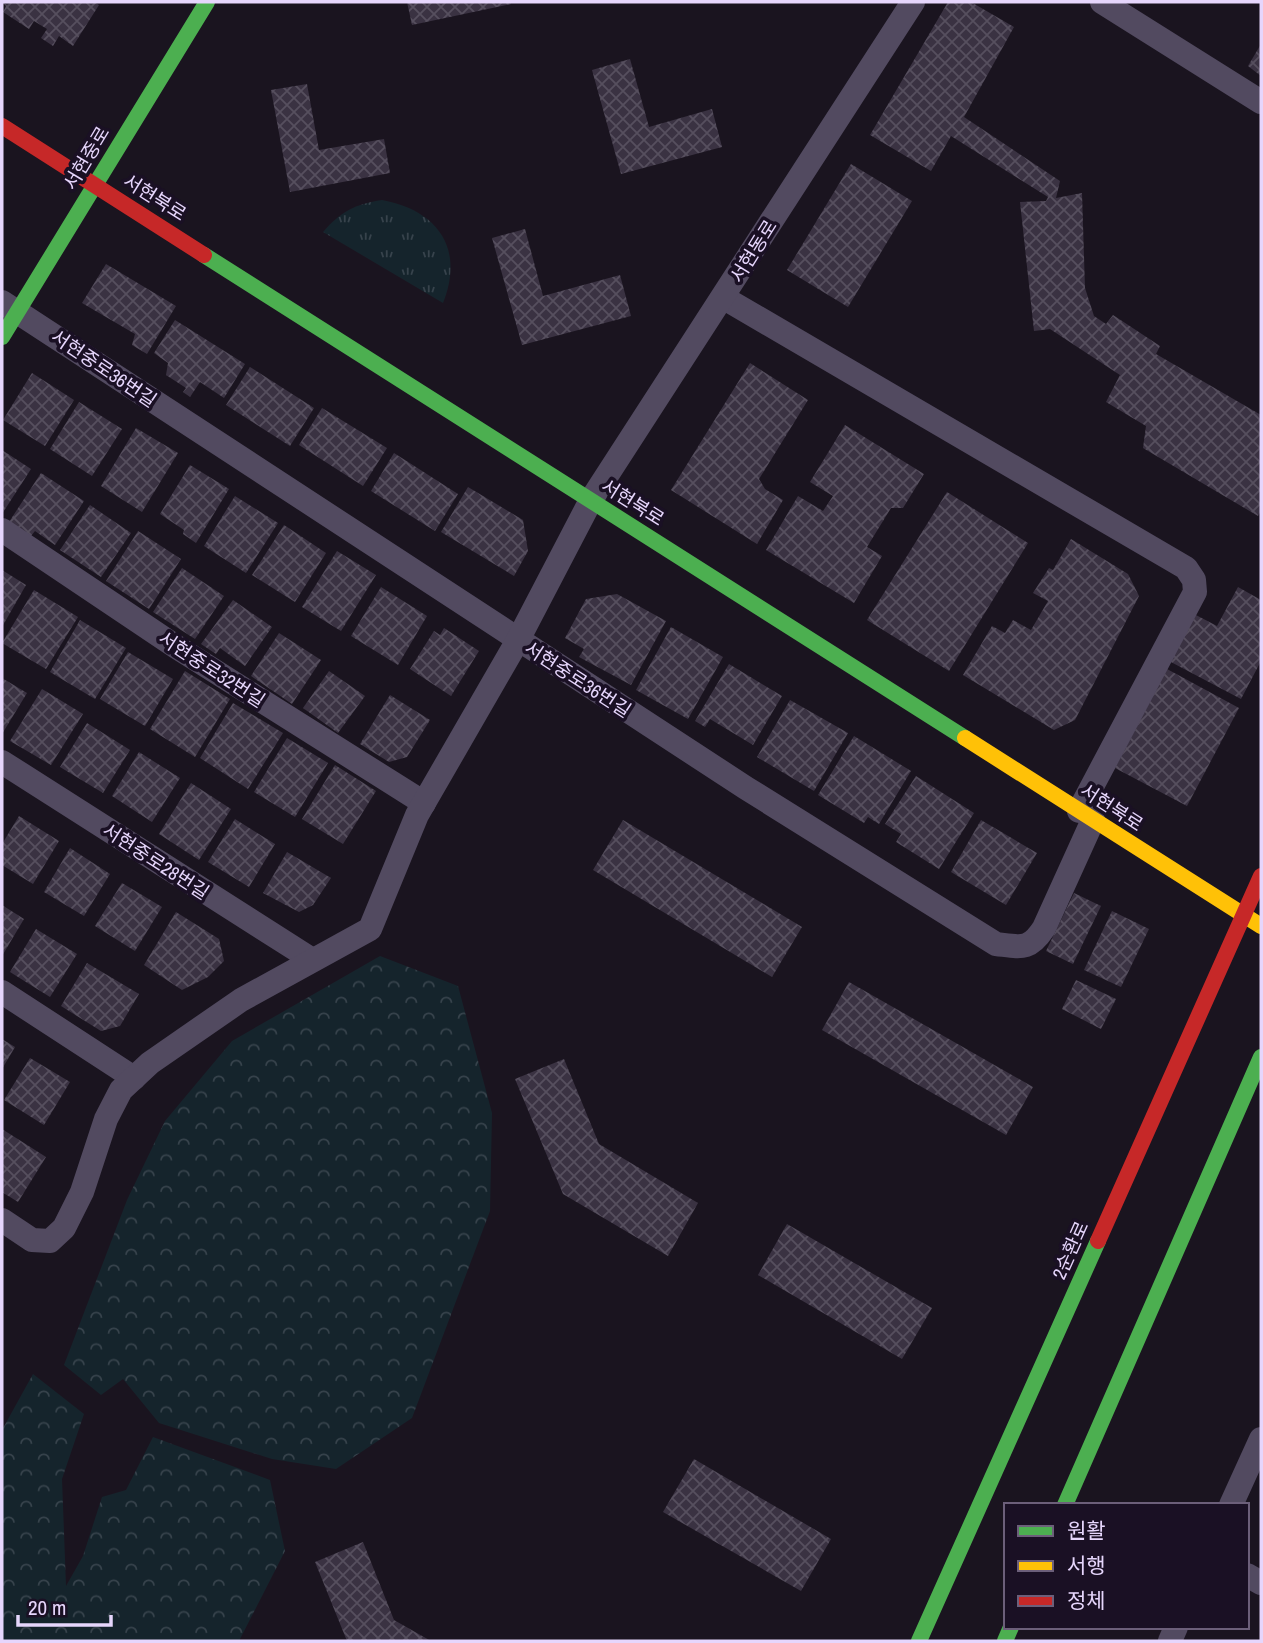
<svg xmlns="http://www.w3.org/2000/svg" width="1263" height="1643" font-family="'Archivo Narrow','Noto Sans KR',sans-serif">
<defs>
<pattern id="forest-crowns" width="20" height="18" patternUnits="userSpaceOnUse" patternTransform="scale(1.75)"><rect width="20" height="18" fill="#15242c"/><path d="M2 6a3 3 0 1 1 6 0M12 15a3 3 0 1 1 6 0" fill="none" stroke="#37434c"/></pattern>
<pattern id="park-tufts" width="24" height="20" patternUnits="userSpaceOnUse" patternTransform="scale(1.75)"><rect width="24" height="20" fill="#15242c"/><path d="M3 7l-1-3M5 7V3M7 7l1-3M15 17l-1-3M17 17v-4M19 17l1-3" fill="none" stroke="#37434c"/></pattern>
<pattern id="building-cross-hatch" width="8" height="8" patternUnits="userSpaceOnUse" patternTransform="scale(1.75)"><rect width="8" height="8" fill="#3a3242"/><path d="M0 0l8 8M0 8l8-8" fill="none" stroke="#564f5e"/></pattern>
</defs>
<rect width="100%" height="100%" fill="#1a141f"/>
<g fill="url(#forest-crowns)">
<path d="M380 956 458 986 492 1113 490 1211 412 1418 336 1469 272 1459 159 1423 123 1379 101 1395 64 1365 127 1200 165 1121 232 1041Z"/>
<path d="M33 1374 84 1414 62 1479 66 1586 83 1556 102 1497 126 1490 153 1437 270 1480 285 1551 239 1641H2V1430Z"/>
</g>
<path fill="url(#park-tufts)" d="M382 200C437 210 465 248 443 303L323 232C340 212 355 204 382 200Z"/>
<g fill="url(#building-cross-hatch)">
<path d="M2 2H94L99 5 73 46 59 36 53 46 41 38 47 29 34 21 29 29 3 12 6 6Z"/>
<path d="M407 2H510L511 4 412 25Z"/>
<path d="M948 2H971L1014 27 964 117 1060 181 1056 198 1082 193 1085 288 1094 316 1106 324 1113 315 1160 346 1156 354 1261 415V511L1258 516 1143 448 1146 426 1106 402 1120 375 1050 329 1034 331 1020 202 1046 201 1048 197 951 136 931 171 870 135Z"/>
<path d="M1261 44V76L1248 66Z"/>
<path d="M630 59 649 127 712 109 722 147 621 174 592 70Z"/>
<path d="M307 84 319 150 384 139 390 173 290 192 271 90Z"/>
<path d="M851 164 912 201 848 307 787 270Z"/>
<path d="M525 229 543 296 620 275 631 316 522 345 492 238Z"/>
<path d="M106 264 176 306 147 354 132 345 135 334 82 303Z"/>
<path d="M175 320 245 364 224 398 200 382 190 397 183 392 186 388 166 375 168 363 154 353Z"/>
<path d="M750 363 808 400 759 479 765 489 783 500 757 544 671 490Z"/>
<path d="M250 367 314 408 290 446 226 405Z"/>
<path d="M32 373 74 400 45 446 3 420Z"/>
<path d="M79 402 122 429 92 476 50 449Z"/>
<path d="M322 408 387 448 363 486 299 445Z"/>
<path d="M845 425 924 474 903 508H891L867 547 882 556 854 603 766 550 798 496 823 511 833 496 810 482Z"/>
<path d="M136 428 178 453 142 512 101 486Z"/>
<path d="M2 450 31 469 2 514Z"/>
<path d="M394 453 458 494 435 531 371 491Z"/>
<path d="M190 465 229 489 196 543 183 534 184 530 160 514Z"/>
<path d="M41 473 84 501 55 545 35 531 31 536 9 522Z"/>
<path d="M468 487 523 520 528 551 514 576 441 532Z"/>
<path d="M947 492 1028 543 949 671 867 620Z"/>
<path d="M235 496 278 523 246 573 204 546Z"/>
<path d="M90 505 131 533 101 577 60 550Z"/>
<path d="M284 525 326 553 295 602 252 575Z"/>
<path d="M138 531 181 559 149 609 106 581Z"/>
<path d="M1071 539 1128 574 1139 596 1075 720 1054 730 963 675 992 626 1005 633 1013 620 1031 630 1048 601 1033 593 1049 568 1053 570Z"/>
<path d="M337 551 376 575 341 631 302 607Z"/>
<path d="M182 568 224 596 195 639 153 612Z"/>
<path d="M2 570 26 585 2 627Z"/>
<path d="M381 587 427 616 398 665 351 636Z"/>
<path d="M1238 587 1261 600V661L1241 699 1169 661 1194 614 1217 626Z"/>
<path d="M34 590 78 617 46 669 2 643Z"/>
<path d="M617 594 666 621 631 685 579 657 584 649 565 638 586 599Z"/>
<path d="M233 600 272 627 245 666 220 648 216 654 201 644Z"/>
<path d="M80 620 126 648 95 699 50 672Z"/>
<path d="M671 627 723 657 688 719 636 690Z"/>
<path d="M444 628 479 651 451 696 410 669 434 631 440 635Z"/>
<path d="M279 633 321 660 292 704 251 676Z"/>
<path d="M128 652 173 679 145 726 100 699Z"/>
<path d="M729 664 782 696 753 745 710 719 705 727 695 721Z"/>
<path d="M1167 669 1239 708 1187 806 1115 768Z"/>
<path d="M185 671 230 699 195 757 150 729Z"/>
<path d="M329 671 365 696 338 733 303 708Z"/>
<path d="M2 678 27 693 2 734Z"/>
<path d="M42 689 83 714 51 765 10 741Z"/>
<path d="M390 695 430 720 407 757 389 762 360 744Z"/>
<path d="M790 700 848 733 814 791 757 757Z"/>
<path d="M233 703 283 733 248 789 200 758Z"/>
<path d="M87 723 130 750 103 793 60 767Z"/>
<path d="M854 736 911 771 879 824 868 817 864 823 818 795Z"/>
<path d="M287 738 328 763 295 817 254 792Z"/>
<path d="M139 752 180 778 152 822 112 796Z"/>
<path d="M335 765 376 791 343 844 302 819Z"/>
<path d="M916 776 974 813 939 869 896 842 901 834 885 824Z"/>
<path d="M191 783 231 809 199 860 159 834Z"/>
<path d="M19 816 59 841 33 884 2 865V844Z"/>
<path d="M235 819 275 844 249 887 208 862Z"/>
<path d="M623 820 802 927 772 977 593 870Z"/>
<path d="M981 820 1037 853 1006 905 951 872Z"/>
<path d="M70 848 110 874 84 916 44 892Z"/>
<path d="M287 852 331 878 313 905 299 912 263 893Z"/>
<path d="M122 883 162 907 135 951 95 926Z"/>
<path d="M1074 893 1101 906 1073 964 1046 951Z"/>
<path d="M2 905 24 919 2 956Z"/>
<path d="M1112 911 1149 929 1121 987 1084 970Z"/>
<path d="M176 912 219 939 224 961 208 977 182 990 144 965Z"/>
<path d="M36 929 77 954 50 997 10 972Z"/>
<path d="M87 963 139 994 120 1026 101 1031 61 1006Z"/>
<path d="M1076 980 1116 999 1101 1029 1062 1009Z"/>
<path d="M849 982 1033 1087 1006 1135 822 1030Z"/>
<path d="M2 1039 15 1047 2 1069Z"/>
<path d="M30 1058 70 1082 44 1125 4 1100Z"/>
<path d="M564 1059 599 1144 698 1203 668 1256 563 1194 515 1079Z"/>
<path d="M2 1129 46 1157 18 1202 2 1192Z"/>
<path d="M787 1224 932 1308 902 1359 758 1275Z"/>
<path d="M694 1459 831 1539 801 1591 663 1512Z"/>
<path d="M363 1542 394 1620 431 1641H347L315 1562Z"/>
</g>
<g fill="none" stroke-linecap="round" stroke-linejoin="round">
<g stroke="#524a60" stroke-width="24">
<path d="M1102 2 1261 102"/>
<path d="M724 298 1186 568 1194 580 1195 592 1079 811"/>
<path d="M2 302 746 788 996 944C1021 947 1029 951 1044 928L1093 820"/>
<path d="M2 530 175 646 424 803"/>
<path d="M2 762 311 959"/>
<path d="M2 992 134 1078"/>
<path d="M2 1220 32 1240 50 1241 64 1228 82 1192 106 1119 121 1090 150 1063 241 1000 370 929 417 815 518 640 591 500 913 2"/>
<path d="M1231 1505 1261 1439"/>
<path d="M1247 1575 1261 1583"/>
<path d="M1170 1641 1176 1627"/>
</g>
<g stroke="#4caf50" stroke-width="16">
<path d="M204 255 965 738"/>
<path d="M2 337 207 2"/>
<path d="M1065 1505 1261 1057"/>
<path d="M919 1641 1098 1241"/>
<path d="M1005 1641 1011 1627"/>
</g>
<path stroke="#ffc107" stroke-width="16" d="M965 738 1261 926"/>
<g stroke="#c62828" stroke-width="16">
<path d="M2 126 204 255"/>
<path d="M1098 1241 1261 876"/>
</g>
</g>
<g text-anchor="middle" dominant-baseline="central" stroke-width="7" stroke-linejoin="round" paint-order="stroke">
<g font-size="19" fill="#e6d6fc" stroke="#1a1024">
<text transform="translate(86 158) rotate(-59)">서현중로</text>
<text transform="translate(155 197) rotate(32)">서현북로</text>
<text transform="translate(753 251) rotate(-58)">서현동로</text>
<text transform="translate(104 368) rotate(34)">서현중로36번길</text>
<text transform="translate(633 502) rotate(32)">서현북로</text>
<text transform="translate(212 669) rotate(33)">서현중로32번길</text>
<text transform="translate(578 679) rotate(33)">서현중로36번길</text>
<text transform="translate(1112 807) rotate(33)">서현북로</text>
<text transform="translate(156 861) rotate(33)">서현중로28번길</text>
<text transform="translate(1070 1250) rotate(-66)">2순환로</text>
</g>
</g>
<rect width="1263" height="1643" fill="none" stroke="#e6d6fc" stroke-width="7"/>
<rect x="1004" y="1503" width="245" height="126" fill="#1a1024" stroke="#6c5f7a" stroke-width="2"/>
<rect x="1018" y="1526" width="35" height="10" fill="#4caf50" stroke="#6c5f7a" stroke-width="2"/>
<text x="1067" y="1538" font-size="21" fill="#e6d6fc">원활</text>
<rect x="1018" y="1561" width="35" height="10" fill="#ffc107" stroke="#6c5f7a" stroke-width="2"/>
<text x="1067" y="1573" font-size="21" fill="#e6d6fc">서행</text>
<rect x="1018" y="1596" width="35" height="10" fill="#c62828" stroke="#6c5f7a" stroke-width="2"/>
<text x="1067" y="1608" font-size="21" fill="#e6d6fc">정체</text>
<path d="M18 1615v10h93v-10" fill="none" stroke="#e6d6fc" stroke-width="3.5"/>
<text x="28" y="1615" font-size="21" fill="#e6d6fc" stroke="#1a1024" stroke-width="5" paint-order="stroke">20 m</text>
</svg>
